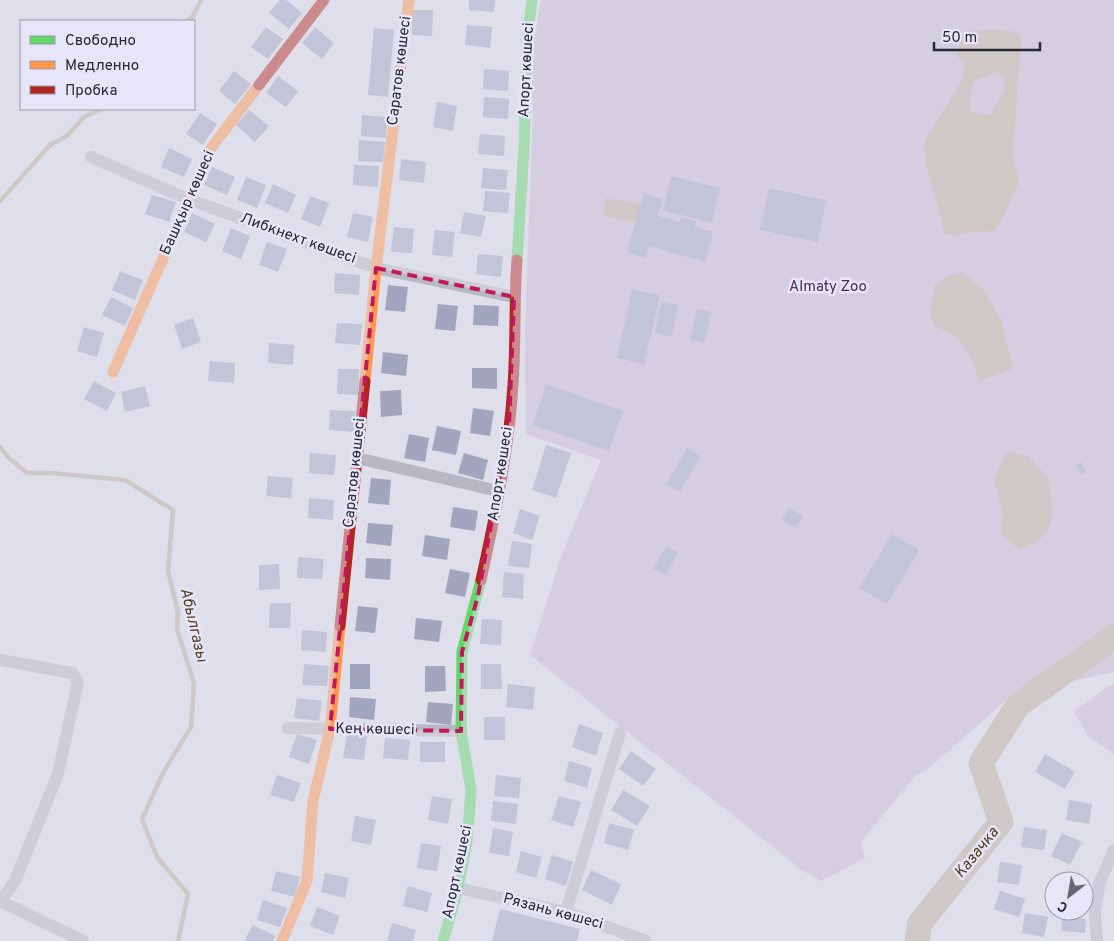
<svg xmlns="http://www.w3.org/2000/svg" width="1114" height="941" font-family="Overpass,sans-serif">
<rect width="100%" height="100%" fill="#dfdeeb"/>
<g fill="#cbb9d2">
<path d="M541 0H1114V672L1049 686 1032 681 1020 688 928 769 915 776 861 842 865 858 821 881 802 870 530 655 562 554 601 460 526 434 525 332 533 108C530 77 535 31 541 0Z"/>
<path d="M1114 683V755L1088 736 1074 712 1103 690Z"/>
</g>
<g fill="#bbad9b" fill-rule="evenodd">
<path d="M991 29 1016 32 1021 38 1013 156 1019 182 1001 222 994 231 973 232 955 236 945 234 926 165 924 142 962 80 965 64 957 56 958 48 966 32ZM998 72 1005 82 1004 91 990 115 977 114 970 110 971 90 975 80Z"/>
<path d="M606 198 641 204 636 222 603 216Z"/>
<path d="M963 273 982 288 1001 319 1013 369 979 381C975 366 966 343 953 335 948 331 940 329 934 326L930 314 935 285 947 276Z"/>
<path d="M1007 452 1028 456 1050 480 1052 517 1047 533 1034 543 1020 549 1008 541 1001 533 1002 513 994 478Z"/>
</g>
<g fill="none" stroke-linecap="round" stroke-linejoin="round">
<g stroke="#bbad9b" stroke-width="4.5">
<path d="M185 21 192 18 201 0"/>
<path d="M0 201 51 144 67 136 84 117 101 109"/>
<path d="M0 447 9 458 27 473H50L125 480 173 510 168 571 178 612 177 629 194 683 191 727 164 771 142 819 157 857 188 894 178 941"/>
</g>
<path stroke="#bbad9b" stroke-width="25" d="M917 941 920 923 1001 822 981 763 1018 705 1114 637"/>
</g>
<g fill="#a1a5be">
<path d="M280 0H286L302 13 289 29 269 13Z"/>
<path d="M469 0H495L494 12 469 10Z"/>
<path d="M412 10H433L432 36 412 35Z"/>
<path d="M467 25 492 27 490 48 465 45Z"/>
<path d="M266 27 283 39 268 59 251 47Z"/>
<path d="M315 27 334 43 322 59 302 43Z"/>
<path d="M374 28 394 30 388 97 368 95Z"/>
<path d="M484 69 509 71 508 91 483 89Z"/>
<path d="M234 71 251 84 235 104 219 91Z"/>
<path d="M278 76 298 91 286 107 266 93Z"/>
<path d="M484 97 509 99 508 119 483 117Z"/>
<path d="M437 102 457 106 453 131 433 127Z"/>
<path d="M249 110 269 126 255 142 236 125Z"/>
<path d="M200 113 217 124 203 145 186 134Z"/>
<path d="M362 115 387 117 386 138 361 136Z"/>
<path d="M480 134 505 136 504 156 478 154Z"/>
<path d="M359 140 385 142 383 162 358 161Z"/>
<path d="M169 148 192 159 184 177 161 167Z"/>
<path d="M401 159 426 162 424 183 399 180Z"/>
<path d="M354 165 379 166 378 187 353 185Z"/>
<path d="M212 167 235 177 227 195 204 185Z"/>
<path d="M483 168 508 170 506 190 481 188Z"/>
<path d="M671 176 720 188 712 222 663 211Z"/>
<path d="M246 177 266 185 257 208 237 200Z"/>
<path d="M273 184 296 195 288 213 265 203Z"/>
<path d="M769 188 826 200 818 242 760 230Z"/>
<path d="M485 191 510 193 508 213 483 211Z"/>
<path d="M644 193 662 199 658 216 680 222 681 217 696 221 695 227 713 232 705 262 649 246 646 258 627 252Z"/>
<path d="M152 195 176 202 169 222 145 214Z"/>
<path d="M310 196 329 203 320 227 301 219Z"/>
<path d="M464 212 486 216 481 237 460 233Z"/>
<path d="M192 213 215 224 206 242 184 232Z"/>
<path d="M353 213 373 217 368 242 347 237Z"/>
<path d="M394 227 414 229 412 253 391 252Z"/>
<path d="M231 228 250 236 241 259 222 251Z"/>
<path d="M435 230 455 232 452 257 432 255Z"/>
<path d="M267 242 287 249 278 272 259 265Z"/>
<path d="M478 254 503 256 501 277 476 274Z"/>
<path d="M120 271 143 280 135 300 112 290Z"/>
<path d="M335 273 360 275 359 295 334 293Z"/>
<path d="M388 285 408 287 405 312 385 310Z"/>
<path d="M632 289 660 295 644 364 617 358Z"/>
<path d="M111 297 133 308 125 326 102 315Z"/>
<path d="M661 302 678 305 672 337 655 333Z"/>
<path d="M438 304 458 306 455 331 435 329Z"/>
<path d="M474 305 499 306 498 326 473 325Z"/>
<path d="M697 309 711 312 704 343 690 340Z"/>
<path d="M193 318 201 342 182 349 174 325Z"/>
<path d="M337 323 362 324 360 345 335 343Z"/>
<path d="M84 327 104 333 97 357 77 351Z"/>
<path d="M269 343 294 345 293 365 268 363Z"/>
<path d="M383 352 408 355 406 376 381 373Z"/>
<path d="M210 361 235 363 234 383 208 381Z"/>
<path d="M472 368H497V389L472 388Z"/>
<path d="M338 369H359L358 395 337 394Z"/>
<path d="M94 381 116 393 107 411 84 399Z"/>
<path d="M546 384 623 411 609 451 533 425Z"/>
<path d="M145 386 150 406 125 412 121 392Z"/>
<path d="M401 390 402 415 381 417 380 391Z"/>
<path d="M473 408 494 411 490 436 470 433Z"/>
<path d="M330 410 355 411 354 432 329 430Z"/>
<path d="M437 426 461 431 456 455 432 450Z"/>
<path d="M409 434 429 438 425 462 404 458Z"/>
<path d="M546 445 571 453 556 498 532 490Z"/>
<path d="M687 448 701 456 680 492 666 484Z"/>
<path d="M310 453 336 455 334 475 309 473Z"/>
<path d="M464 453 488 460 483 480 458 473Z"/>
<path d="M1081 462 1086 472 1082 475 1076 465Z"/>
<path d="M268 476 293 478 291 498 266 496Z"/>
<path d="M371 478 391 480 389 505 368 503Z"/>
<path d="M309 498 334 500 333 520 308 518Z"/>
<path d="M453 507 478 511 475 531 450 527Z"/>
<path d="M789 508 803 516 796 528 782 520Z"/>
<path d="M520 509 540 516 532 540 513 533Z"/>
<path d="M368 523 393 525 391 546 366 543Z"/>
<path d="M892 534 919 550 887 604 859 588Z"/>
<path d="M425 535 450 539 447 560 422 556Z"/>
<path d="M512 541 532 544 529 568 508 566Z"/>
<path d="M666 546 678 552 666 575 653 569Z"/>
<path d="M298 557 324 559 322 579 297 578Z"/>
<path d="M366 558 391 559 390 580 365 578Z"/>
<path d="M279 564 280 589 259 590V565Z"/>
<path d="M450 569 470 573 465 597 445 593Z"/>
<path d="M504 572 524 574 523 599 502 597Z"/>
<path d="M270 603H291L290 628H269Z"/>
<path d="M358 606 378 608 375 633 355 631Z"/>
<path d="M416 618 442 621 439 642 414 639Z"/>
<path d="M482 619 502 620 501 645 480 644Z"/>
<path d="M302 630 327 632 326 652 301 650Z"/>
<path d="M304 664 329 666 327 686 302 685Z"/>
<rect x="350" y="664" width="20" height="25"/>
<path d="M481 664H501L502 689H481Z"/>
<path d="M425 666H445L446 691 425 692Z"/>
<path d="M508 684 535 687 533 710 506 707Z"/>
<path d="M350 697 376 699 374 720 349 717Z"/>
<path d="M297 698 322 701 319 721 294 718Z"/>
<path d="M428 702 453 704 451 725 426 722Z"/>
<rect x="484" y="717" width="21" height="23"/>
<path d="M579 724 603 733 596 756 572 747Z"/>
<path d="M347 733 367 736 364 760 343 758Z"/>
<path d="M297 734 317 740 309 764 289 757Z"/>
<path d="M385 738 410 740 408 760 383 758Z"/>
<rect x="420" y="742" width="25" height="20"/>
<path d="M631 751 656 769 643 786 619 769Z"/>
<path d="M1045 754 1075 772 1065 789 1035 772Z"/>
<path d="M569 761 592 768 587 788 564 781Z"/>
<path d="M277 775 301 783 294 802 270 795Z"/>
<path d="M496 775 521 778 519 798 494 796Z"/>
<path d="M623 790 650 806 637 826 611 810Z"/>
<path d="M432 796 452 799 448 824 428 820Z"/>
<path d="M559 796 581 802 573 827 551 820Z"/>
<path d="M1069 800 1092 804 1089 824 1066 820Z"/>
<path d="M493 801 518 804 516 824 491 821Z"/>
<path d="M355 816 376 820 371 845 351 841Z"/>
<path d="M609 823 634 830 628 850 604 843Z"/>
<path d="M1024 827 1047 830 1044 850 1021 847Z"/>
<path d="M493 828 513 832 509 856 489 853Z"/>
<path d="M1062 833 1082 842 1070 865 1051 856Z"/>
<path d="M421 843 441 846 437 871 417 868Z"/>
<path d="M521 851 542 857 536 878 516 872Z"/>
<path d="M552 855 573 862 566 886 545 879Z"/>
<path d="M1000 862 1022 865 1019 885 997 882Z"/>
<path d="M591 870 621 884 612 905 582 890Z"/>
<path d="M276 871 300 877 295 897 271 891Z"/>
<path d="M325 873 349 878 345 898 321 892Z"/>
<path d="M1059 878 1080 879V881H1059Z"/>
<path d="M408 886 432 893 427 912 403 906Z"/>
<path d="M1000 891 1025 899 1019 917 994 909Z"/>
<path d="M263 900 287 908 280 927 257 920Z"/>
<path d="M317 907 340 916 333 935 310 926Z"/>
<path d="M500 909 580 929 577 941H492Z"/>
<path d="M1063 911H1079L1078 918 1086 919 1085 933 1061 931Z"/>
<path d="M1025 913 1048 917 1044 937 1022 933Z"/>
<path d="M392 923 416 930 413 941H387Z"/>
<path d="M253 925 275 936 273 941H244Z"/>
</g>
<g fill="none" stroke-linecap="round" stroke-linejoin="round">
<g stroke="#b8b8c4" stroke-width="12">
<path d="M91 157 188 199 376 268 514 297"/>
<path d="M357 458 498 491"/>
<path d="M0 660 72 673 78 682 58 774 15 881 1 901"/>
<path d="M288 728 461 731"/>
<path d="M458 888 566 912 646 941"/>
<path d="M0 901 83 941"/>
<path d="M566 912 620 733"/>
<path d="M1097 941 1095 912 1100 882 1114 850"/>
</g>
<g stroke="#63d668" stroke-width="11">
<path d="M517 260 524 149 527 40 532 0"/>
<path d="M443 941 457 893 467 843 471 790 461 731 462 652 481 580"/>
</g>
<g stroke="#ff974d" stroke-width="11">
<path d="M113 372 212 147 259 85"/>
<path d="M365 381 376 268 409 0"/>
<path d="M282 941 307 881 313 801 330 729 340 626"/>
</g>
<g stroke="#b3261e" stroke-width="11">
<path d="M259 85 324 0"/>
<path d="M481 580C495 516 509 451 513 385 516 343 514 301 517 260"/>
<path d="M340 626 365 381"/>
</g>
</g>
<path d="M0 0H1114V941H0ZM376 268 514 297 509 427 478 596 462 652 461 731 330 729Z" fill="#dfdeeb" fill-opacity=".55" fill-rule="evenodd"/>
<path fill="none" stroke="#c2185b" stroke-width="4" stroke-dasharray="10 6" stroke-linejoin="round" d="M376 268 514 297 509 427 478 596 462 652 461 731 330 729Z"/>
<g text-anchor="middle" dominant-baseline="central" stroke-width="5" stroke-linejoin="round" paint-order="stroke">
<g font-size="15" fill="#262834" stroke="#e7e5f8">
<text transform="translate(527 70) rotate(-87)">Апорт көшесі</text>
<text transform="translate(400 71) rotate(-83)">Саратов көшесі</text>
<text transform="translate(188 203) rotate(-66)">Башқыр көшесі</text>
<text transform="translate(298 239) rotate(20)">Либкнехт көшесі</text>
<text transform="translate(355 473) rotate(-84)">Саратов көшесі</text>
<text transform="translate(501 474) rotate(-81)">Апорт көшесі</text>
<text transform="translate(375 730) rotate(1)">Кең көшесі</text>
<text transform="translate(458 872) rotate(-78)">Апорт көшесі</text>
<text transform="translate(553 912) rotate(15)">Рязань көшесі</text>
</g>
<g font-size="15" fill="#4e2b51" stroke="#e7e5f8">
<text x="828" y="287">Almaty Zoo</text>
</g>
<g font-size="16" font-style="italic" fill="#533f1e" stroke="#e7e5f8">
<text transform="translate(193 625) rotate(77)">Абылгазы</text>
<text transform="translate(977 853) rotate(-51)">Казачка</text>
</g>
</g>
<rect x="20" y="20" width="175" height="90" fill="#e7e5f8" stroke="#9a99aa"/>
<rect x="30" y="36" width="25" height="8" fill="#63d668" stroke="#9a99aa"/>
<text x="65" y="45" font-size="15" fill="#262834">Свободно</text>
<rect x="30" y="61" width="25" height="8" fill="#ff974d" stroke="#9a99aa"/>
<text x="65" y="70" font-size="15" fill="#262834">Медленно</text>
<rect x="30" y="86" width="25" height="8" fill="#b3261e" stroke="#9a99aa"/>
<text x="65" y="95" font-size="15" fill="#262834">Пробка</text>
<g transform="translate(1069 896) rotate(211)"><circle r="24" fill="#e7e5f8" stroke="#9a99aa"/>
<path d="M0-4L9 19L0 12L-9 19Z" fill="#676874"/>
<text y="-8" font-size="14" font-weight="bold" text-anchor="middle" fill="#262834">С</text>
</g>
<path d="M934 42v8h106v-8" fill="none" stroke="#262834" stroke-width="2.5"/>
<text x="942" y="42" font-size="15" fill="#262834" stroke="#e7e5f8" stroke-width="4" paint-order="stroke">50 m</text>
</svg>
